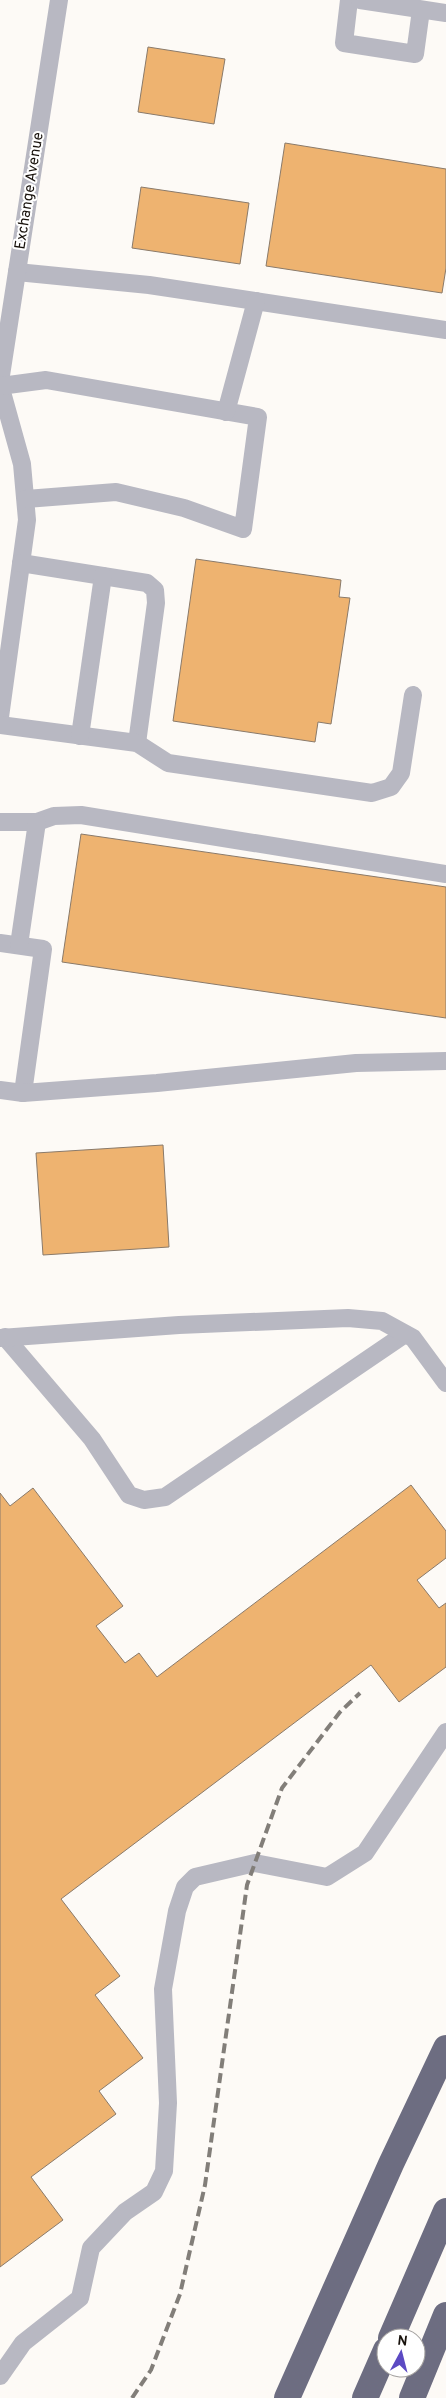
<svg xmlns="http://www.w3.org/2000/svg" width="446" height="2398" font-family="Overpass,sans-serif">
<rect width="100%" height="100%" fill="#fdfaf6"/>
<g fill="#eeb370" stroke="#8a7a6a">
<path d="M148 47 225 59 214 124 138 112Z"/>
<path d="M285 143 446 169V268L442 293 266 266Z"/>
<path d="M141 187 249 203 240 264 132 248Z"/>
<path d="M196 559 341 580 339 597 350 598 331 724 318 722 315 742 173 721Z"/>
<path d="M81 834 446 887V1018L62 962Z"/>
<path d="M163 1145 169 1247 43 1255 36 1153Z"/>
<path d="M411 1485 446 1531V1558L417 1580 439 1608 446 1603V1667L399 1702 371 1665 61 1899 120 1976 95 1995 143 2058 99 2091 116 2114 31 2177 63 2220 0 2267V1493L10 1506 33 1488 123 1606 96 1626 125 1663 139 1653 157 1677Z"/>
</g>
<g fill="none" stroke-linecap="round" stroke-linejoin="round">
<g stroke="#b8b8c2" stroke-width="18">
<path d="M349 0 344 43 415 54 421 10"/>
<path d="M360 0 446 13"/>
<path d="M17 272 149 285 446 330"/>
<path d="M0 382 59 0"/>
<path d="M0 385 22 464 27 520 0 717"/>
<path d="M0 386 46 380 258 417 243 529 184 508 116 492 26 499"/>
<path d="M226 412 256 301"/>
<path d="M21 563 147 583 155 590 156 603 137 743"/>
<path d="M0 725 137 743 168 763 372 793 391 787 401 773 413 695"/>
<path d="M80 736 103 576"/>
<path d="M0 822H37L54 816 81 815 446 874"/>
<path d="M0 943 43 949 23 1093"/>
<path d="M19 945 37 822"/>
<path d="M0 1090 23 1093 157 1083 356 1063 446 1061"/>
<path d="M5 1337 92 1439 129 1495 144 1500 165 1497 405 1334"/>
<path d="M0 1338 179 1325 348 1318 382 1321 413 1338 446 1383"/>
<path d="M0 2376 23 2343 80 2298 91 2248 125 2212 154 2192 164 2171 168 2103 163 1989 177 1911 185 1887 195 1877 255 1863 327 1877 365 1853 446 1732"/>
</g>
<g stroke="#6d6d81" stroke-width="26">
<path d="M391 2338 446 2211"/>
<path d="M287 2398 391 2164 446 2048"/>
<path d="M365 2398 386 2350"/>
<path d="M412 2398 446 2315"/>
</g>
<path stroke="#827e79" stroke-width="4" stroke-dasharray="10 5" stroke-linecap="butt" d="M132 2398 151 2370 180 2294 205 2185 247 1885 282 1788 340 1712 360 1693"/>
</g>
<g text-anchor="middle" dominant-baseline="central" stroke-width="4" stroke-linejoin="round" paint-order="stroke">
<g font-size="15" fill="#18120c" stroke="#fff">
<text transform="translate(30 191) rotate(-81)">Exchange Avenue</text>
</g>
</g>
<g transform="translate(401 2353) rotate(7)"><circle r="24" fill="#ffffff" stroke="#a3a09e"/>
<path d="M0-4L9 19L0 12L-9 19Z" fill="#5c4ac3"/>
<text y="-8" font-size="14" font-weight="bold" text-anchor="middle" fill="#18120c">N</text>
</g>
</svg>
